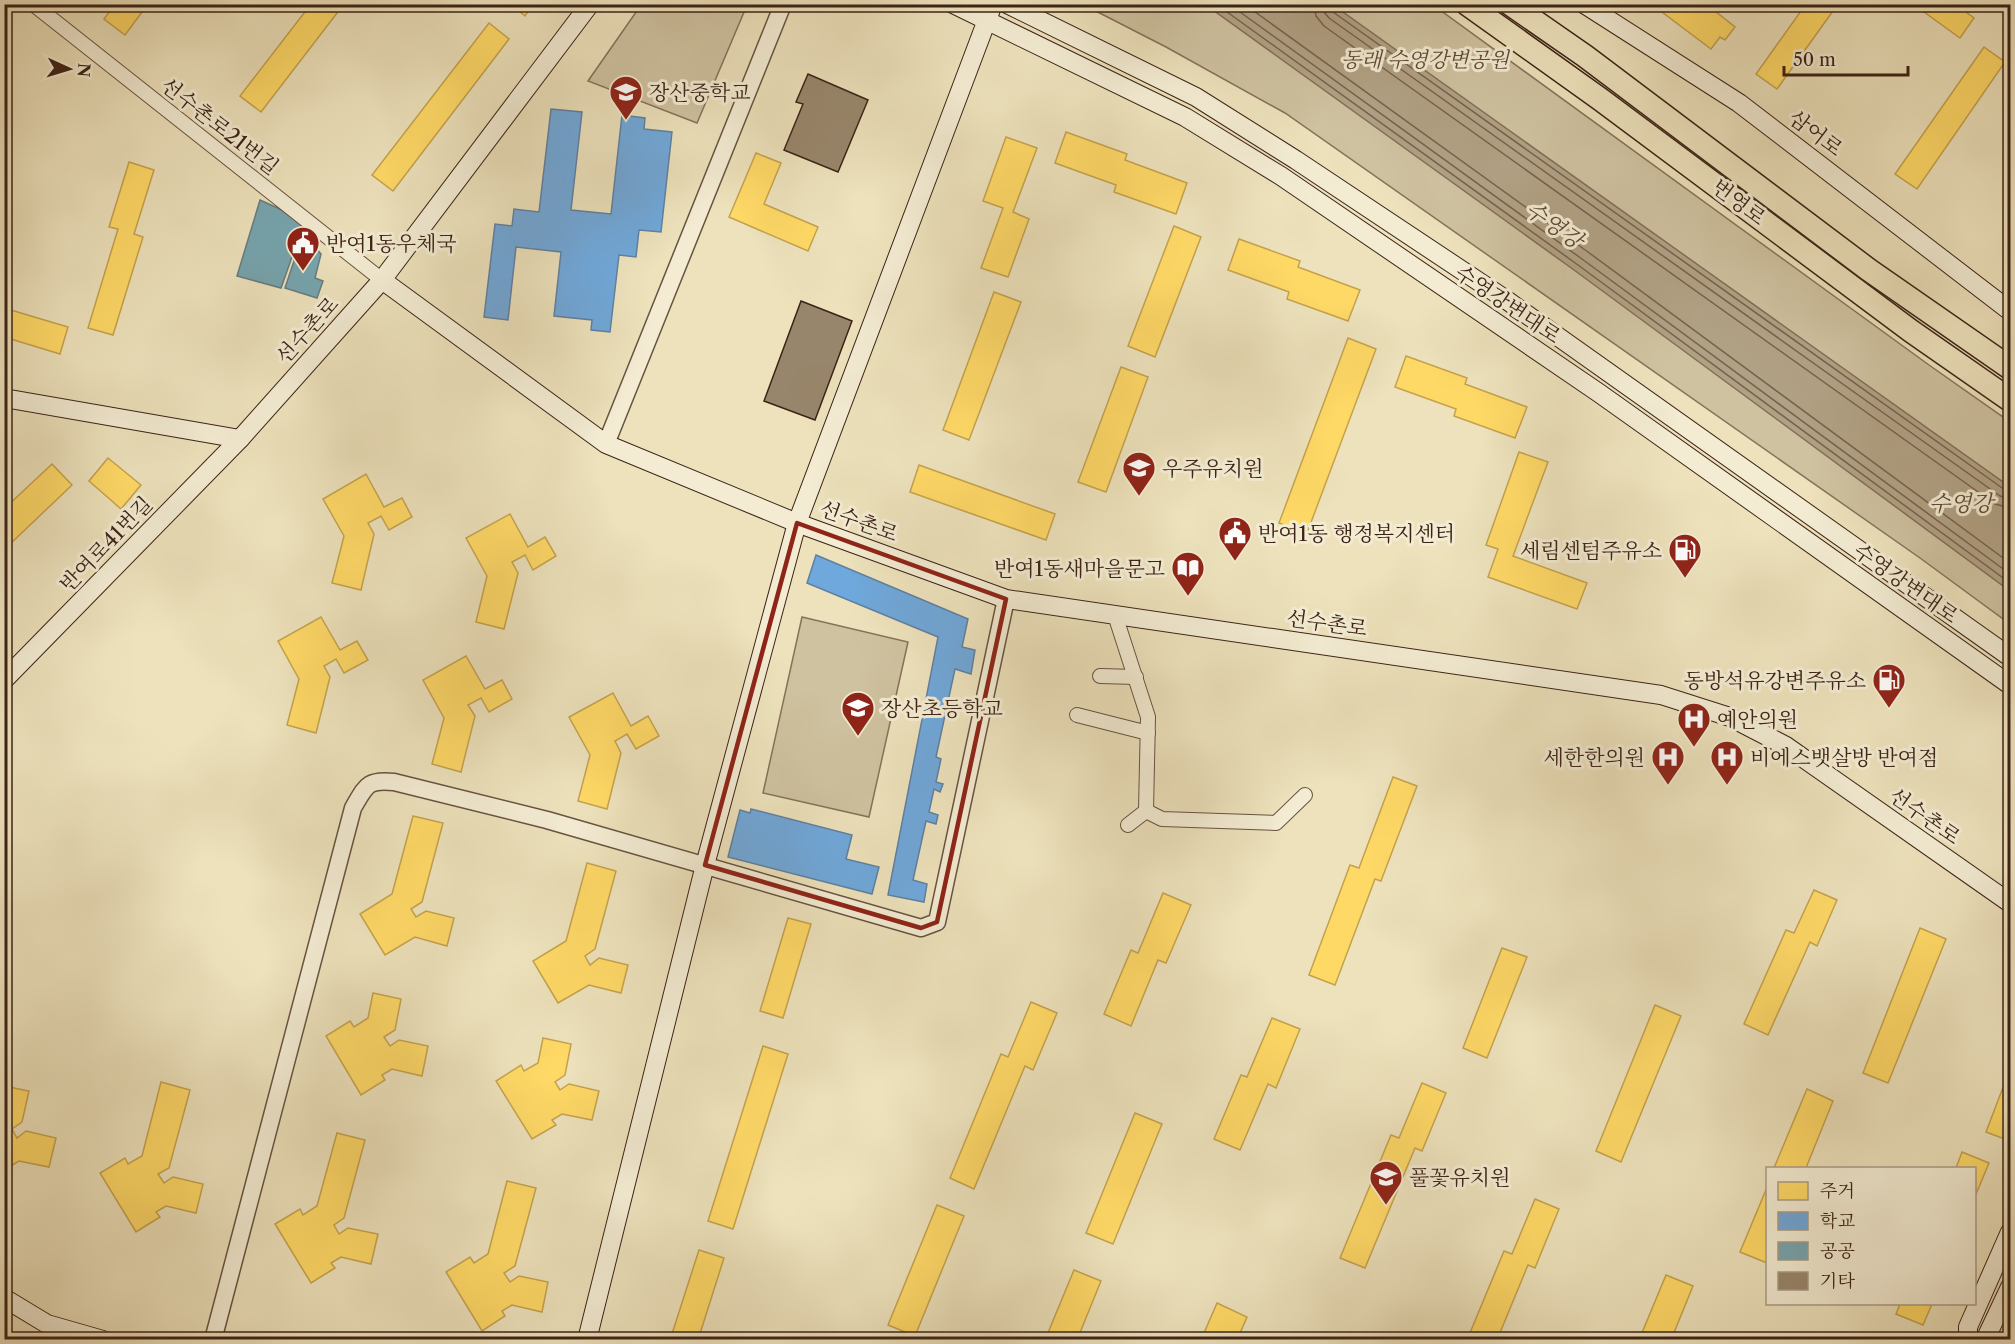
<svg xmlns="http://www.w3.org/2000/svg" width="2015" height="1344" font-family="'Libre Caslon Text','Noto Serif KR',serif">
<rect width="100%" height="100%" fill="#ede2bc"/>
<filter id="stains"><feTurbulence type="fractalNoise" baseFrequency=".00333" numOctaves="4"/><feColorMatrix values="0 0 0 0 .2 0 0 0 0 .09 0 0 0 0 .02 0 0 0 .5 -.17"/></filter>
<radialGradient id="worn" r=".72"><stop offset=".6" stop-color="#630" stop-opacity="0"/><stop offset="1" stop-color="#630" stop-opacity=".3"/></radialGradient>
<g fill="#cfc2a0" stroke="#86725b" stroke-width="1.5">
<path d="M641 5H747L697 123 588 81Z"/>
<path d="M1084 5H1433L1929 365 2010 422V624L1920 558 1285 113 1166 47Z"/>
<path d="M802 617 908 642 869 817 763 793Z"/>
</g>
<path fill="#b1a184" stroke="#826f58" stroke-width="1.5" d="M1206 5H1333L2010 487V591L1574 270Z"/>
<g fill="#ffd966" stroke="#c4a24e" stroke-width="1.5">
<path d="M115 4H148L125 35 104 19Z"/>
<path d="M311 4H344L261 112 240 96Z"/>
<path d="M510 4H533L525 16Z"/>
<path d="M1661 4H1706L1735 27 1725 40 1720 37 1711 49 1658 9Z"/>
<path d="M1806 4H1838L1777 89 1756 74Z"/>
<path d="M1913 4H1955L1974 18 1960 38Z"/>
<path d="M489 23 509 39 393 191 372 175Z"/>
<path d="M1984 47 2005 62 1917 189 1895 174Z"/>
<path d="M4 56 11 58 4 78Z"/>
<path d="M1066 132 1127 154 1125 160 1187 183 1176 214 1114 192 1116 185 1055 163Z"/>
<path d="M1006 137 1037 148 1013 212 1029 219 1008 277 981 268 1003 208 983 201Z"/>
<path d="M756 153 781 163 764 204 818 227 808 251 729 217Z"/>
<path d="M129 162 154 170 134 234 143 237 113 335 88 328 118 229 109 227Z"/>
<path d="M1174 226 1201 237 1155 357 1128 346Z"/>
<path d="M1239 239 1300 261 1298 267 1360 290 1348 321 1287 299 1289 292 1228 270Z"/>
<path d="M994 292 1021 302 969 440 943 430Z"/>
<path d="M4 308 68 327 60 354 4 337Z"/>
<path d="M1348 338 1376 349 1307 533 1279 523Z"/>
<path d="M1406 356 1467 378 1465 384 1527 407 1515 438 1454 416 1456 409 1395 387Z"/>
<path d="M1121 367 1148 377 1106 492 1078 482Z"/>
<path d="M1519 452 1548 462 1513 556 1587 583 1577 609 1488 577 1498 549 1486 545Z"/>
<path d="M108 458 141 485 121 509 89 481Z"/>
<path d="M52 464 72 485 9 545 4 540V509Z"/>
<path d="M919 465 1055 514 1046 540 910 492Z"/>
<path d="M366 474 384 507 402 498 412 517 389 530 381 516 368 523 374 534 361 590 332 583 344 536 323 499Z"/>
<path d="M510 514 528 547 545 537 556 556 533 570 525 555 512 562 518 573 504 629 476 622 487 576 466 538Z"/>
<path d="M321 617 340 650 357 641 368 660 344 673 336 659 324 666 330 677 316 733 287 725 299 679 278 641Z"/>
<path d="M466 656 485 689 502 680 512 699 489 712 481 698 468 705 475 716 461 772 432 764 444 718 423 680Z"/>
<path d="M613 693 631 726 648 716 659 736 636 749 627 734 615 741 621 753 607 809 578 801 590 755 569 717Z"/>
<path d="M1393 777 1417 786 1381 881 1375 879 1335 985 1309 975 1350 865 1359 868Z"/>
<path d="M413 816 443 823 422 902 411 909 416 917 426 911 454 918 447 946 415 937 385 955 360 914 392 894Z"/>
<path d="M587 863 616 871 595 949 585 956 590 965 599 958 628 965 621 993 589 985 558 1003 533 961 566 941Z"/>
<path d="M1814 890 1837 900 1817 946 1810 942 1768 1035 1744 1024 1786 930 1794 933Z"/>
<path d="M1163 893 1191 905 1166 963 1158 960 1131 1026 1104 1014 1131 950 1138 953Z"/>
<path d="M788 918 811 924 783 1018 760 1011Z"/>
<path d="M1920 928 1946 939 1888 1083 1863 1073Z"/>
<path d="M1502 948 1527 957 1487 1058 1463 1048Z"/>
<path d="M373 993 401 999 395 1030 384 1037 390 1046 399 1040 428 1046 422 1076 392 1069 382 1075 385 1080 361 1095 326 1036 350 1021 354 1027 368 1018Z"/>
<path d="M1031 1002 1057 1013 1033 1070 1025 1066 974 1189 950 1178 1001 1054 1008 1057Z"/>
<path d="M1655 1005 1681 1016 1621 1162 1596 1151Z"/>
<path d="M1272 1018 1300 1029 1276 1088 1268 1084 1240 1150 1214 1139 1241 1075 1247 1077Z"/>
<path d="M543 1038 571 1044 565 1075 555 1082 560 1090 569 1084 599 1091 592 1120 562 1114 552 1120 556 1125 532 1139 496 1081 521 1065 524 1071 538 1063Z"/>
<path d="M763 1046 788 1054 733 1229 708 1221Z"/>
<path d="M2010 1069V1141L1986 1132Z"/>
<path d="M161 1082 190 1090 169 1168 158 1174 164 1183 173 1177 203 1184 196 1213 166 1206 156 1212 160 1217 136 1232 100 1173 125 1158 128 1164 142 1156Z"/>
<path d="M1422 1083 1446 1093 1422 1151 1415 1148 1365 1268 1340 1258 1391 1135 1399 1138Z"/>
<path d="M4 1086 29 1091 22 1122 12 1129 17 1138 26 1131 56 1138 49 1167 19 1161 9 1167 12 1172 4 1177Z"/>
<path d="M1807 1089 1833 1101 1806 1168H1774Z"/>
<path d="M1135 1113 1162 1124 1113 1244 1086 1233Z"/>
<path d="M337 1133 365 1140 344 1218 334 1225 339 1234 348 1228 378 1234 371 1264 341 1257 331 1263 335 1268 311 1283 275 1224 300 1209 303 1215 317 1206Z"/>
<path d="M1962 1152 1989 1163 1974 1199V1168H1956Z"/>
<path d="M507 1181 536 1188 515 1266 504 1273 510 1282 519 1276 548 1282 542 1312 512 1305 502 1311 505 1316 482 1331 446 1272 470 1257 474 1263 488 1254Z"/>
<path d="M1768 1185V1261L1767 1263 1740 1252Z"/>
<path d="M1535 1199 1559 1209 1535 1268 1528 1265 1497 1340H1467L1504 1251 1512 1254Z"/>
<path d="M937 1205 964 1216 915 1336 888 1325Z"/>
<path d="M699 1250 724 1258 698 1340H670Z"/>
<path d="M1074 1270 1101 1281 1077 1340H1045Z"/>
<path d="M1666 1275 1693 1286 1671 1340H1639Z"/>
<path d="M1217 1303 1247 1317 1237 1340H1201Z"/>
<path d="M1900 1304H1932L1923 1325 1896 1314Z"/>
</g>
<g fill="#6fa8dc" stroke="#6080a1" stroke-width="1.5">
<path d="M551 109 582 112 571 210 611 214 622 115 645 118 644 129 672 132 661 232 639 230 636 257 619 255 610 332 591 330 592 320 554 316 561 252 516 247 508 320 484 317 495 224 512 226 514 209 539 212Z"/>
<path d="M816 555 968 619 962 647 975 650 971 674 955 669 936 757 941 759 936 782 943 784 940 792 934 789 929 812 938 815 936 824 926 821 913 880 927 884 924 902 888 895 938 637 807 583Z"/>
<path d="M751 809 852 835 846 859 879 867 872 894 728 857 740 810 750 813Z"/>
</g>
<g fill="#76a5af" stroke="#657e81" stroke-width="1.5">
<path d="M260 200 282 210 303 226 281 288 237 276Z"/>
<path d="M303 234 321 254 315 278 323 281 317 298 285 288Z"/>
</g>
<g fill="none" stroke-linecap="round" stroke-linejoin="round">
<g stroke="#76624d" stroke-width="1.5">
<path d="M1216 4 1578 265 2010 583"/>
<path d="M1229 4 1582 259 2010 574"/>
<path d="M1244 4 1588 252 2010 563"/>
<path d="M1314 4 1316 16 1324 26 1995 504 2010 508"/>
<path d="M1323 4 1324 12 1329 18 2000 496 2010 499"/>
<path d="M1330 4 1333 12 2005 490 2010 492"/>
</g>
</g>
<g fill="#98866c" stroke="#3c2316" stroke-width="1.5">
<path d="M808 74 868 100 838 172 784 150 803 104 796 102Z"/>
<path d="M801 301 852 321 815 420 764 401Z"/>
</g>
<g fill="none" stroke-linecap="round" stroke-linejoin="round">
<g stroke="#685340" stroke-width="16">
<g id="minor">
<path d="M33 4 382 280"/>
<path d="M1115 615 1148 717 1146 811 1128 825"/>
<path d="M1100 676 1136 677"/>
<path d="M1077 715 1148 733"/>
<path d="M1146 811 1162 819 1276 823 1305 795"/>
</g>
</g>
<g stroke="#685340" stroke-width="19">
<g id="tertiary">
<path d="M606 444 783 4"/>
<path d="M213 1340 353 808C366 786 367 779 394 782L547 820 921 928 937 922 1006 599"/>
</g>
</g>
<g stroke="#3c2316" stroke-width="20">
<g id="secondary">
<path d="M953 4 1185 117 1281 176 1599 393 2010 685"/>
<path d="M1007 4 1196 97 1296 160 1505 299 2010 657"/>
<path d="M1584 4 1739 103 2010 311"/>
<path d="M382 280 606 444 797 523 1006 599 1661 695 1730 717 1786 746 2010 903"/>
<path d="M4 398 240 439"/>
<path d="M4 680 240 439 382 280 590 4"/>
<path d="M4 1298 47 1324 103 1340"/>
<path d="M587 1340 705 865 797 523 993 4"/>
<path d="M1968 1340V1327L2010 1232"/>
<path d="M1985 1340 2010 1287"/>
<path d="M2009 1340 2010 1338"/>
</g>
</g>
<g stroke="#3c2316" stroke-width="25">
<g id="trunk">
<path d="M1467 4 1600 99 1911 331 2010 400"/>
<path d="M1510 4 1585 56 1869 270 2010 368"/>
</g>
</g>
<use href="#minor" stroke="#f3ecd3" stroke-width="14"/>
<use href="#tertiary" stroke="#f3ecd3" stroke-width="16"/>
<use href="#secondary" stroke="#f3ecd3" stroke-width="18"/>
<use href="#trunk" stroke="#ede2bc" stroke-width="22"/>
</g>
<path fill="none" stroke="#8f2418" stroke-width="4.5" stroke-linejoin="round" d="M797 523 1006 599 937 922 921 928 705 865Z"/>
<defs>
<g id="school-pin" transform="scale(1.725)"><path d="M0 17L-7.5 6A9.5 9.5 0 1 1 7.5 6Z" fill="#8f2418" stroke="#f3ecd3"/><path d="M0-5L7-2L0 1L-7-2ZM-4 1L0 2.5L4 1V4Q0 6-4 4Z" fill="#fff"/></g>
<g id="civic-pin" transform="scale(1.725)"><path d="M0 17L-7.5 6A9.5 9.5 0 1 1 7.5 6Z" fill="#8f2418" stroke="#f3ecd3"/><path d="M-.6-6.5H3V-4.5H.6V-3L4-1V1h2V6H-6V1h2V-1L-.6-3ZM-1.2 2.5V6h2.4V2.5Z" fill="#fff"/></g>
<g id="fuel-pin" transform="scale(1.725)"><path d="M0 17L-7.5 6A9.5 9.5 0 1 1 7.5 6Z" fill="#8f2418" stroke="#f3ecd3"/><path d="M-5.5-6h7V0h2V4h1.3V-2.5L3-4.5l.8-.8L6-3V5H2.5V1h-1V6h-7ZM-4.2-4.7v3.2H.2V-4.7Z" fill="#fff"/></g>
<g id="library-pin" transform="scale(1.725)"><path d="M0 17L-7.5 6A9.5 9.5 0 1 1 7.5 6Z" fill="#8f2418" stroke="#f3ecd3"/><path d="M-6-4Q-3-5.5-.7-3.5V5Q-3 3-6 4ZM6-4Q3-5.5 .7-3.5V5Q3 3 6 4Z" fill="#fff"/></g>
<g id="hospital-pin" transform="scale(1.725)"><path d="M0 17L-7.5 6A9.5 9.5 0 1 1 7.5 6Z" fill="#8f2418" stroke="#f3ecd3"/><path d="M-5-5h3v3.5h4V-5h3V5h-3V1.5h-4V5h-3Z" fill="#fff"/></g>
</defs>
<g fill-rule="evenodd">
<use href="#school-pin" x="626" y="92"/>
<use href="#civic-pin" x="303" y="243"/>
<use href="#school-pin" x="1139" y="468"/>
<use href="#civic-pin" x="1235" y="533"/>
<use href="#fuel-pin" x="1685" y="550"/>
<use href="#library-pin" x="1188" y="568"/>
<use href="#fuel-pin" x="1889" y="680"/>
<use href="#school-pin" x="858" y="708"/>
<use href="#hospital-pin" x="1694" y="719"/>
<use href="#hospital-pin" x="1668" y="757"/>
<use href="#hospital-pin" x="1727" y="757"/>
<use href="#school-pin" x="1386" y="1177"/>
</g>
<g text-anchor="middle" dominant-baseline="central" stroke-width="6" stroke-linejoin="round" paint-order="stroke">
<g font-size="21" font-style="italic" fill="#614b38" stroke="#f3ecd3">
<text x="1425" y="59">동래 수영강변공원</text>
</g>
<g font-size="21" fill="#3c2316" stroke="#f3ecd3" text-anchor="start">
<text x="649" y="92">장산중학교</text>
<text x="326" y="243">반여1동우체국</text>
<text x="1162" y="468">우주유치원</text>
<text x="1258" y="533">반여1동 행정복지센터</text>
<text x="1662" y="550" text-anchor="end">세림센텀주유소</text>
<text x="1165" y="568" text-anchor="end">반여1동새마을문고</text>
<text x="1866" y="680" text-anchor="end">동방석유강변주유소</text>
<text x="881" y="708">장산초등학교</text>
<text x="1717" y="719">예안의원</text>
<text x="1645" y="757" text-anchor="end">세한한의원</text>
<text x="1750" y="757">비에스뱃살방 반여점</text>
<text x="1409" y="1177">풀꽃유치원</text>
</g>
<g font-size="21" fill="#3c2316" stroke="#f3ecd3">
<text transform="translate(220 126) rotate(38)">선수촌로21번길</text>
<text transform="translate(1816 133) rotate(37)">삼어로</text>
<text transform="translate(1739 202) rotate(37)">번영로</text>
<text transform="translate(1508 304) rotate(34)">수영강변대로</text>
<text transform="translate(307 330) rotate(-48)">선수촌로</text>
<text transform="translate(859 521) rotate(20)">선수촌로</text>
<text transform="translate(106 544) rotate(-46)">반여로41번길</text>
<text transform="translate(1906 583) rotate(35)">수영강변대로</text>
<text transform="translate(1327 623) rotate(8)">선수촌로</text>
<text transform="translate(1925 816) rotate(35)">선수촌로</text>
</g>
<g font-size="22" font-style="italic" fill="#5f4937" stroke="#f3ecd3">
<text transform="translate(1554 225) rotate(35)">수영강</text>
<text x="1961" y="503">수영강</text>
</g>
</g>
<rect width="2015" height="1344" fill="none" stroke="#ede2bc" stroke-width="24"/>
<rect x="6" y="6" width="2003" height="1332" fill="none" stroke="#3c2316" stroke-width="3"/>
<rect x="12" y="12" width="1991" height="1320" fill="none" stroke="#3c2316" stroke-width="1.5"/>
<rect x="1766" y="1167" width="210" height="138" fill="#f3ecd3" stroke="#aa9c87" stroke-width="1.5"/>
<rect x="1778" y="1182" width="30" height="18" fill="#ffd966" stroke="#aa9c87" stroke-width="1.5"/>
<text x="1820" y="1197" font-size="18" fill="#3c2316">주거</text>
<rect x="1778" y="1212" width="30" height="18" fill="#6fa8dc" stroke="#aa9c87" stroke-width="1.5"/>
<text x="1820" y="1227" font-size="18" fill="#3c2316">학교</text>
<rect x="1778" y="1242" width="30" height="18" fill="#76a5af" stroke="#aa9c87" stroke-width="1.5"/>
<text x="1820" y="1257" font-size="18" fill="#3c2316">공공</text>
<rect x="1778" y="1272" width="30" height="18" fill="#98866c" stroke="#aa9c87" stroke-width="1.5"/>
<text x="1820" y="1287" font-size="18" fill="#3c2316">기타</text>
<g transform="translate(69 69) rotate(94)" stroke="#f3ecd3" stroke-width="4.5" paint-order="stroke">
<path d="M0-4.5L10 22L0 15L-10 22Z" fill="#3c2316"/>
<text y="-9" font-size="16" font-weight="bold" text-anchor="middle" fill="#3c2316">N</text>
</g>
<path d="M1784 66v9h124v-9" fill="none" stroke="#3c2316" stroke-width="3"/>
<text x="1793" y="66" font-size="18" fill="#3c2316" stroke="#f3ecd3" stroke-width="4.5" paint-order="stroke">50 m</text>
<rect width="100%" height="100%" filter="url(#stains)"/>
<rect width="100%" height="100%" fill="url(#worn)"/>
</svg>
